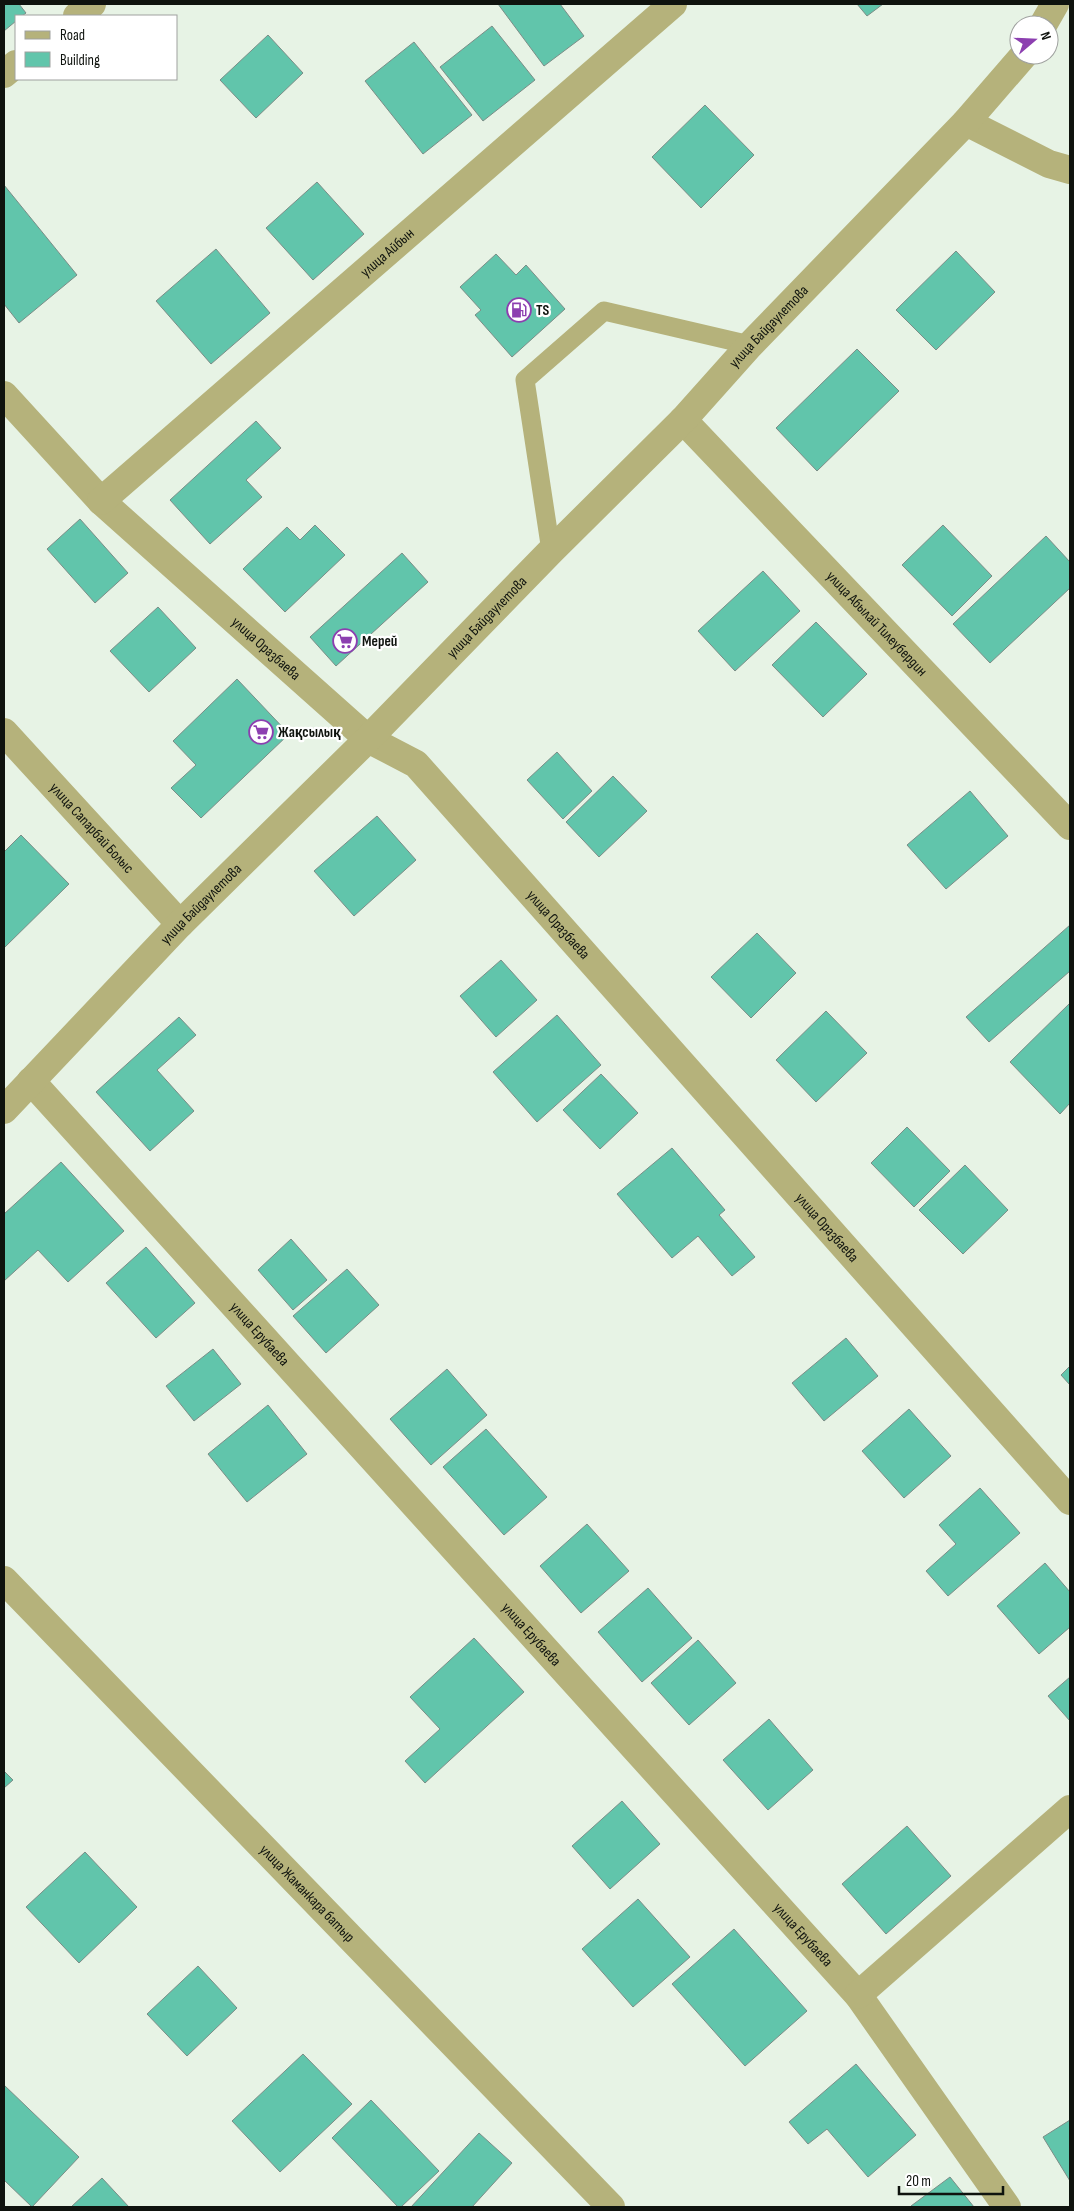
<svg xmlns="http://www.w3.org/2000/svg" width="1074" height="2211" font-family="'Sofia Sans Condensed',sans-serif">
<rect width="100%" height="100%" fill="#e7f3e5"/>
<g fill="#61c5ab" stroke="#7b8d87">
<path d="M4 4H19L26 13 22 16H16V21L4 31Z"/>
<path d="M498 4H560L584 36 544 66Z"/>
<path d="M857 4H883L867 16Z"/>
<path d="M492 26 535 80 483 121 440 67Z"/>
<path d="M268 35 303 73 256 118 220 80Z"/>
<path d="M414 42 472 115 423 154 365 81Z"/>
<path d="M705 105 754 155 701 208 652 157Z"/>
<path d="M317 182 364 234 313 280 266 228Z"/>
<path d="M4 185 77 275 19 323 4 304Z"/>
<path d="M216 249 270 313 211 364 156 301Z"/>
<path d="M956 251 995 292 936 350 896 310Z"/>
<path d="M496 254 516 275 526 265 565 309 512 357 475 315 481 310 460 287Z"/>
<path d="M857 349 899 391 817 471 776 428Z"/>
<path d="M256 421 281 448 246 480 262 497 210 544 170 500Z"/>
<path d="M80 519 128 573 95 603 47 549Z"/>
<path d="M315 525 345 555 285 612 243 569 287 527 300 540Z"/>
<path d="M943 525 992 576 952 616 902 565Z"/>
<path d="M1046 536 1070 562V588L990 663 953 624Z"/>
<path d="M402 553 428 582 336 666 310 637Z"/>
<path d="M763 571 800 611 735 671 698 631Z"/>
<path d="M158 607 196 648 149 692 110 651Z"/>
<path d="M816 622 867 674 823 717 772 665Z"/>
<path d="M237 679 289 734 201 818 171 788 196 765 173 741Z"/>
<path d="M557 752 592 791 563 819 527 780Z"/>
<path d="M613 776 647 811 599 857 566 822Z"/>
<path d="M970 791 1008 836 946 889 907 845Z"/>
<path d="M377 816 416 860 354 916 314 871Z"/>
<path d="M21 835 69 884 4 948V852Z"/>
<path d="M1070 925V971L989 1042 966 1017Z"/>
<path d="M757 933 796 973 751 1018 711 977Z"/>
<path d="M501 960 537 1000 496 1037 460 996Z"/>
<path d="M1070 1003V1103L1060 1114 1010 1062Z"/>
<path d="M826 1011 867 1053 816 1102 776 1060Z"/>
<path d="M557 1015 601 1065 537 1122 493 1072Z"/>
<path d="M179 1017 196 1035 157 1070 194 1111 150 1151 96 1092Z"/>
<path d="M601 1074 638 1113 600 1149 563 1110Z"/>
<path d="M907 1127 950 1171 914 1207 871 1163Z"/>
<path d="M672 1148 725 1210 719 1215 755 1257 732 1276 698 1236 672 1258 617 1194Z"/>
<path d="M61 1162 124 1231 68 1282 38 1250 4 1281V1214Z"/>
<path d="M965 1165 1008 1210 963 1254 919 1210Z"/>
<path d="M291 1239 327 1280 293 1310 258 1270Z"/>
<path d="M146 1247 195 1303 156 1338 106 1283Z"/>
<path d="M347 1269 379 1305 326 1353 293 1316Z"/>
<path d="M846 1338 878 1376 824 1421 792 1383Z"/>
<path d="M213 1349 241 1384 194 1421 166 1386Z"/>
<path d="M1070 1366V1385L1061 1375Z"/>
<path d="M447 1369 487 1415 431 1465 390 1419Z"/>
<path d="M268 1405 307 1454 247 1502 208 1454Z"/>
<path d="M909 1409 951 1456 904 1498 862 1451Z"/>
<path d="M486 1429 547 1497 504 1535 443 1467Z"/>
<path d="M980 1488 1020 1533 948 1596 926 1571 956 1544 939 1525Z"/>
<path d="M587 1524 629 1571 581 1613 540 1566Z"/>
<path d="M1045 1563 1070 1592V1627L1039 1654 997 1606Z"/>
<path d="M648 1588 692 1638 642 1682 598 1632Z"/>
<path d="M474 1638 524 1692 425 1783 405 1761 440 1729 410 1697Z"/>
<path d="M698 1640 736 1683 689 1725 651 1683Z"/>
<path d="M1070 1677V1721L1048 1696Z"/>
<path d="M769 1719 813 1770 768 1810 723 1760Z"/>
<path d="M4 1771 13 1780 4 1788Z"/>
<path d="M622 1801 660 1844 610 1889 572 1846Z"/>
<path d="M907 1826 951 1876 886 1934 842 1884Z"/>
<path d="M85 1852 137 1907 79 1963 26 1907Z"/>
<path d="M638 1899 690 1957 633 2007 582 1949Z"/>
<path d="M734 1929 807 2011 745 2066 672 1984Z"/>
<path d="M198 1966 237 2008 187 2056 147 2014Z"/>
<path d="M303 2054 352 2104 280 2172 232 2121Z"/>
<path d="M856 2064 916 2135 868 2177 827 2129 808 2144 789 2122Z"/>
<path d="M4 2085 79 2157 32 2207 4 2180Z"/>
<path d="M371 2100 439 2171 401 2207H398L332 2138Z"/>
<path d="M1070 2120V2181L1043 2137Z"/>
<path d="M479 2133 512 2163 472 2207H411Z"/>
<path d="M950 2177 974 2207H912L911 2206Z"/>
<path d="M102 2178 129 2207H71Z"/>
</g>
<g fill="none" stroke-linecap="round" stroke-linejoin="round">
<path stroke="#b5b27b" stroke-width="19" d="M551 551 525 380 604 311 750 345"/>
<g stroke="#b5b27b" stroke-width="28">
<path d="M77 16 92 4"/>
<path d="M1043 25 1055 4"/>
<path d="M4 74 16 64"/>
<path d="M966 122 1049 164 1070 170"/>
<path id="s1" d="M4 395 101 501 368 739 416 764 1070 1501"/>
<path id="s2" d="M683 420 1070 826"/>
<path id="s3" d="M101 501 673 4"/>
<path id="s4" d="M4 732 180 924"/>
<path id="s5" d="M31 1081 858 1995 1007 2207"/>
<path id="s6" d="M4 1110 180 924 368 739 551 551 683 420 750 345 966 122 1024 55"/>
<path id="s7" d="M4 1580 611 2207"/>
<path d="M858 1995 1070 1809"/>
</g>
</g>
<defs>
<g id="fuel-ring" transform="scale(1.25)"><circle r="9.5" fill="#fff" stroke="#8c3fb0" stroke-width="1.5"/><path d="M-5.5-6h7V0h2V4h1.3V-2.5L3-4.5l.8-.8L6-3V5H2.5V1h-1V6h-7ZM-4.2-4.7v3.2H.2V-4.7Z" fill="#8c3fb0"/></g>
<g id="supermarket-ring" transform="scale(1.25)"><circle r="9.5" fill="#fff" stroke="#8c3fb0" stroke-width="1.5"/><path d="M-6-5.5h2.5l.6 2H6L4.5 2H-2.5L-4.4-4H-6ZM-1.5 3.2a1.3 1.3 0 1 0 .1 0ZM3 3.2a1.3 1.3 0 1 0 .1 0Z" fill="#8c3fb0"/></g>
</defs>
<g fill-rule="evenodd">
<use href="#fuel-ring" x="519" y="310"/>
<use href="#supermarket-ring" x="345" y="641"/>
<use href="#supermarket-ring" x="261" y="732"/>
</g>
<g text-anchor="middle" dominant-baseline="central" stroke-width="4.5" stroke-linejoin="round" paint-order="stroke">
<g font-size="15" fill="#0f130e" stroke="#fff">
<text stroke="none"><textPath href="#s3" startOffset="379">улица Айбын</textPath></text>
<text stroke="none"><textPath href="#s6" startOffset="1095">улица Байдаулетова</textPath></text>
<text stroke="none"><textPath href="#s6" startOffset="690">улица Байдаулетова</textPath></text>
<text stroke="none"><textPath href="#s2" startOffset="281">улица Абылай Тилеубердин</textPath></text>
<text stroke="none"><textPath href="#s1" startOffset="365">улица Оразбаева</textPath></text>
<text stroke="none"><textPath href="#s4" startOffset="130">улица Cапарбай Болыс</textPath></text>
<text stroke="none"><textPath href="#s6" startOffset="285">улица Байдаулетова</textPath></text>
<text stroke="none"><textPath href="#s1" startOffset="770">улица Оразбаева</textPath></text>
<text stroke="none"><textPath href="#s1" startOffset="1175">улица Оразбаева</textPath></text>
<text stroke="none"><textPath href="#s5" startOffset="341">улица Ерубаева</textPath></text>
<text stroke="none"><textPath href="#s5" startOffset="746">улица Ерубаева</textPath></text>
<text stroke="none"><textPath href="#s7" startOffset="436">улица Жаманкара батыр</textPath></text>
<text stroke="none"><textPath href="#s5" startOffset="1151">улица Ерубаева</textPath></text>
</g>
<g font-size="15" font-weight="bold" fill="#0f130e" stroke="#fff" text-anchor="start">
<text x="536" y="310">TS</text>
<text x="362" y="641">Мерей</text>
<text x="278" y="732">Жақсылық</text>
</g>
</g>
<rect width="1074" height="2211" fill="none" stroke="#0f130e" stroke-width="10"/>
<rect x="15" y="15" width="162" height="65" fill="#ffffff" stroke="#9fa19f"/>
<rect x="25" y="31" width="25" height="8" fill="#b5b27b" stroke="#9fa19f"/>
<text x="60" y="40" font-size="15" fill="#0f130e">Road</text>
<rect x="25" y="52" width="25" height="15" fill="#61c5ab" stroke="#9fa19f"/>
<text x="60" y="65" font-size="15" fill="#0f130e">Building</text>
<g transform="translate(1034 40) rotate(71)"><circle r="24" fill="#ffffff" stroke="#9fa19f"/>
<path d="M0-4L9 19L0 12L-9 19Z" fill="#8c3fb0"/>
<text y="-8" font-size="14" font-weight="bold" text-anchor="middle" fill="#0f130e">N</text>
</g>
<path d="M899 2186v8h104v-8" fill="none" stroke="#0f130e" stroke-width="2.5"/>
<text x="906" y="2186" font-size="15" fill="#0f130e" stroke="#ffffff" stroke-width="4" paint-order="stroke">20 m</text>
</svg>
